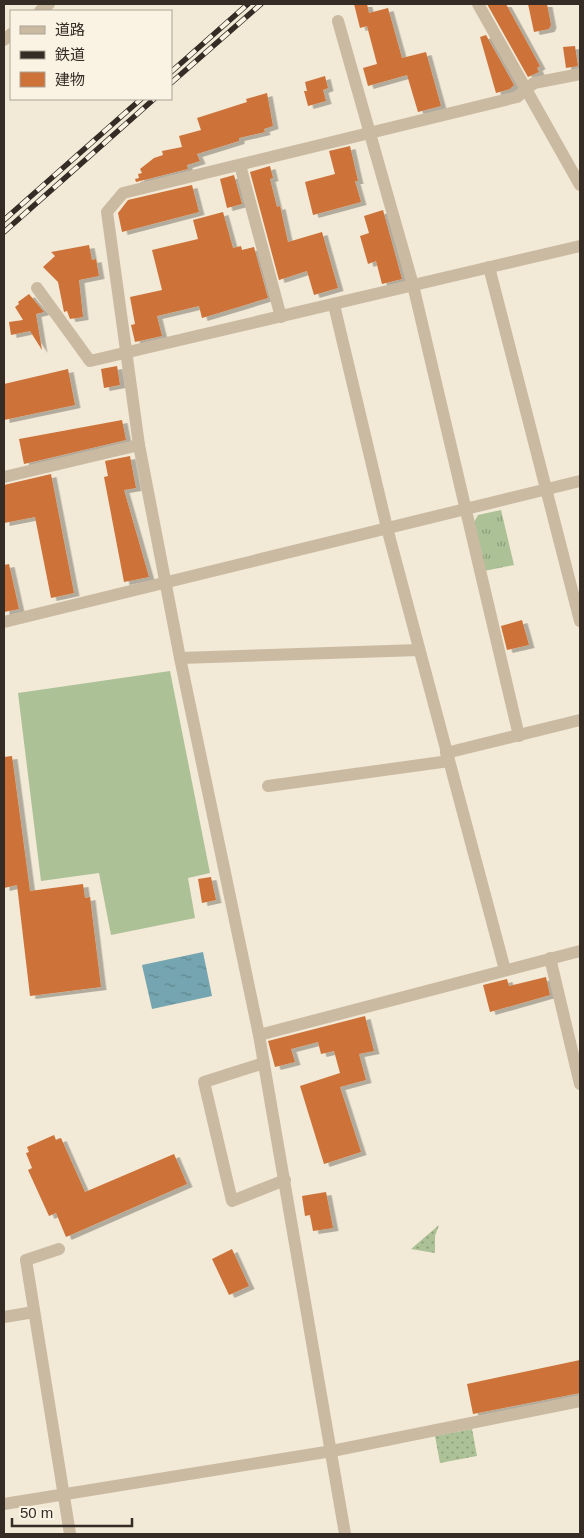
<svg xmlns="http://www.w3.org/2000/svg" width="584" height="1538" font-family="Helvetica,'Noto Sans JP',sans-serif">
<defs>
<pattern id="grass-dots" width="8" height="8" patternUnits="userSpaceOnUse" patternTransform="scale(1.25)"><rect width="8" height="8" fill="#acc196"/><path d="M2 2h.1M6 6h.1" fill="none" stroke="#8d9d7a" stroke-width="1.8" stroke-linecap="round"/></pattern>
<pattern id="park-tufts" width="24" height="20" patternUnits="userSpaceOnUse" patternTransform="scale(1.25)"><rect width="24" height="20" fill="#acc196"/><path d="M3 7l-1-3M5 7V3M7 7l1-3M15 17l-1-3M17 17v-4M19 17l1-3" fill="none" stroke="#8d9d7a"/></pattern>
<pattern id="water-ripples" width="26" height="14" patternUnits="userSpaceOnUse" patternTransform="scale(1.25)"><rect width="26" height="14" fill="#74a5b0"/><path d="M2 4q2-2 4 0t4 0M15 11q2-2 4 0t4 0" fill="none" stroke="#60878f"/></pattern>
<filter id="shadow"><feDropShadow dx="5.5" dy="3" stdDeviation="0" flood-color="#0004"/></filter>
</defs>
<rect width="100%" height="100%" fill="#f2e9d6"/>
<g fill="url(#grass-dots)">
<path d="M439 1225 435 1236V1253L411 1249Z"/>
<path d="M472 1429 477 1456 440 1463 435 1436Z"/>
</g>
<path fill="url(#park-tufts)" d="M501 510 514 565 484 571 473 524 478 515Z"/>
<path fill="#acc196" d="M170 671 210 873 188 878 195 918 111 935 99 873 41 881 18 693Z"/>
<path fill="url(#water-ripples)" d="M203 952 212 996 152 1009 142 965Z"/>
<g fill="#cd7239" filter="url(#shadow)">
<path d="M354 4H367L369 13 388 8 402 58 426 52 441 106 418 112 407 75 368 86 363 68 377 64 367 26 360 28Z"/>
<path d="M487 4H506L540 66 537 68 539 72 528 77Z"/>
<path d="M528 4H547L551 25 549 29 534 32Z"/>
<path d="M486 35 514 85 510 89 496 93 480 37Z"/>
<path d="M575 46 578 66 566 68 563 47Z"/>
<path d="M325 76 328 88 323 90 326 101 308 106 304 91H307L305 82Z"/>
<path d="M267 93 273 126 264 129 265 132 239 138V141L197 154 200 161 187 165 188 169 136 182 135 179 139 178 138 174 142 173 140 169 154 158 163 155 162 151 182 147 179 136 201 130 197 118 247 102 246 99Z"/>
<path d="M350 146 358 181H355L361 202 313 215 305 182 335 174 329 151Z"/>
<path d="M270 166 273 178 270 179 277 207 280 206 288 242 322 232 338 288 314 295 307 271 279 280 250 172Z"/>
<path d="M234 175 242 204 227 208 220 179Z"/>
<path d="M192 185 199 212 122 232 118 213 128 200Z"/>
<path d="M383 210 402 279 382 284 376 261 368 264 360 236 369 233 364 216Z"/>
<path d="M223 212 233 248 241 246 242 250 254 247 268 298 202 318 199 306 157 316 162 336 135 342 131 325 135 324 130 297 162 290 152 250 198 239 193 220Z"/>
<path d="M89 245 92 260 96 259 99 276 79 280 83 317 70 319 67 311 64 312 58 282 43 267 55 256 51 252Z"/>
<path d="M29 294 44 312 36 314 42 350 30 331 11 335 9 322 23 320 15 307 19 304 18 302Z"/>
<path d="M117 366 120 385 104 388 101 369Z"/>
<path d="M68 369 75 405 4 420V384Z"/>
<path d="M122 420 126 440 24 464 19 439Z"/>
<path d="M130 456 136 488 124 490 149 577 124 582 104 477 108 476 105 461Z"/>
<path d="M51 474 74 593 51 598 35 517 4 523V485Z"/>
<path d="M9 564 19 609 4 612V565Z"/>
<path d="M522 620 529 645 507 650 501 626Z"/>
<path d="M12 756 30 891 83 884 85 898 90 897 101 987 30 996 17 885 4 888V757Z"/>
<path d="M211 877 216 900 202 903 198 879Z"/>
<path d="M546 977 550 995 490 1012 483 985 507 979 509 986Z"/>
<path d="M365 1016 374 1051 359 1054 366 1080 340 1087 361 1152 324 1164 300 1086 340 1073 334 1051 321 1054 318 1042 291 1049 295 1062 275 1067 268 1041Z"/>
<path d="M54 1135 56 1140 61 1138 85 1192 174 1154 187 1184 66 1237 56 1213 49 1216 28 1170 32 1168 26 1153 29 1152 27 1147Z"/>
<path d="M326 1192 333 1228 313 1231 310 1215 305 1216 302 1196Z"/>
<path d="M232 1249 249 1286 229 1295 212 1259Z"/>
<path d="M580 1360V1393L473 1414 467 1384Z"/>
</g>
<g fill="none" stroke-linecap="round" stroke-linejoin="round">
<g stroke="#cabaa2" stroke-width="12">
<path d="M478 4 580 185"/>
<path d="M40 11 49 4"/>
<path d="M338 21 413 285 519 736"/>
<path d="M4 40 11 34"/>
<path d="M240 165 281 317"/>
<path d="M489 267 580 621"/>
<path d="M37 288 90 361 580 246"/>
<path d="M334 305 387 528 505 970"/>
<path d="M4 477 139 445"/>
<path d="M4 622 580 481"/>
<path d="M180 658 419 650"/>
<path d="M446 753 580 720"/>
<path d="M268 786 449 761"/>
<path d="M550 958 580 1084"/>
<path d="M259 1035 580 951"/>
<path d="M264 1063 204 1082 232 1201 285 1180"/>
<path d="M59 1249 26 1260 70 1534"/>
<path d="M4 1317 34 1312"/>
<path d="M4 1504 332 1451 580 1401"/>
<path d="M345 1534 259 1035 180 658 139 445 107 212 123 193 517 97 534 83 580 74"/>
</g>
<g stroke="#342c25" stroke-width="5.5">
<g id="rail">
<path d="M171 72 248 4"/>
<path d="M171 83 261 4"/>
<path d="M4 220 141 99"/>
<path d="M4 232 154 99"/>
</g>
</g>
<use href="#rail" stroke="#faf2e2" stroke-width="4" stroke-dasharray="11" stroke-linecap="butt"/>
</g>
<rect width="584" height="1538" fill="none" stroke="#342c25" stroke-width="10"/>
<rect x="10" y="10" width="162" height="90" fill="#faf2e2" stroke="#aba396"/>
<rect x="20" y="26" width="25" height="8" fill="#cabaa2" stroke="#aba396"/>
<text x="55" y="35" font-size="15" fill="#342c25">道路</text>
<rect x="20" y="51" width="25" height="8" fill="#342c25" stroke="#aba396"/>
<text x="55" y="60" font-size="15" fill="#342c25">鉄道</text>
<rect x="20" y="72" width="25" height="15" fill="#cd7239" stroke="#aba396"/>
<text x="55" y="85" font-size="15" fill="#342c25">建物</text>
<path d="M12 1518v8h120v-8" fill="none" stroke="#342c25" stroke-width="2.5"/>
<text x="20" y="1518" font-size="15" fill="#342c25" stroke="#faf2e2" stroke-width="4" paint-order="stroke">50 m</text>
</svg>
